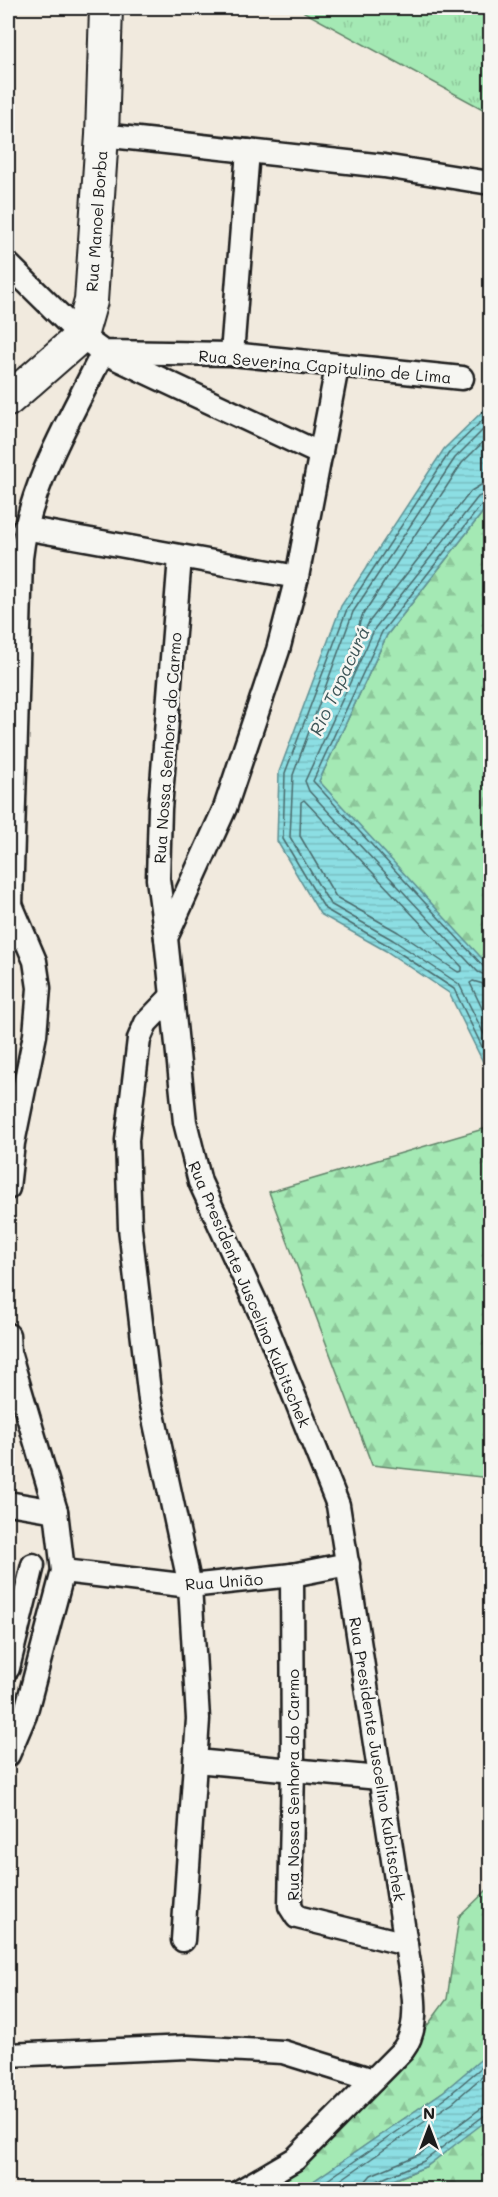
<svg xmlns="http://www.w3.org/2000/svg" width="498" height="2197" font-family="Mali,sans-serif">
<defs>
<pattern id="grass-tufts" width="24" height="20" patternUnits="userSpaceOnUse" patternTransform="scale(1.5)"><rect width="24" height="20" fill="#a4e9b4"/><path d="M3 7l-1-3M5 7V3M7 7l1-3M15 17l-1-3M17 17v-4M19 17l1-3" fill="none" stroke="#8dc79a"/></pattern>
<pattern id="forest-firs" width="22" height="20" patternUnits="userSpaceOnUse" patternTransform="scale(1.5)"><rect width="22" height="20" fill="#a4e9b4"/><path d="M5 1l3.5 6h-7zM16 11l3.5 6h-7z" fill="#8dc79a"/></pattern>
<pattern id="water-rules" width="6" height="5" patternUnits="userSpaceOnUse" patternTransform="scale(1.5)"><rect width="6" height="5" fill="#8cdee3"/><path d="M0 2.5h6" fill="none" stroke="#78bec2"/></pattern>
</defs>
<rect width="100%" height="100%" fill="#f1eade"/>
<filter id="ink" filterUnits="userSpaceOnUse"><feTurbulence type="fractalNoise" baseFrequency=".0167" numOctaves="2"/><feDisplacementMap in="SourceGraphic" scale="12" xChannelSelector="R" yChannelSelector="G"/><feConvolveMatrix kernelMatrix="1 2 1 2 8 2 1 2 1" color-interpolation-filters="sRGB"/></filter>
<g filter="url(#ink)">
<path fill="url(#grass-tufts)" stroke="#608268" stroke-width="1.5" d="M301 8H490V113L304 12Z"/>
<g fill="url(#forest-firs)" stroke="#608268" stroke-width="1.5">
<path d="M490 503V985L319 781 387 635Z"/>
<path d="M490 1127V1478L372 1465 269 1192Z"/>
<path d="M490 1887V2047L486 2056 444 2091 302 2189 250 2190 413 2045 447 1999 459 1917Z"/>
<path d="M490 2116V2189L371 2190 427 2166Z"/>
</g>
<g fill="url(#water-rules)" stroke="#5f9093" stroke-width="1.5">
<path d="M490 404V503L387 635 319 781 490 967V1076L449 993 386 951 320 914 277 841 279 772 341 606 444 449Z"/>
<path d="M490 2047V2118L427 2166 371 2189H302L444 2091 485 2056Z"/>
</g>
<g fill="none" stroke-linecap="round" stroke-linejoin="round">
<g stroke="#496a6c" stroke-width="1.5">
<path d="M490 413 449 453 347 609 285 773 283 839 325 909 389 946 454 989 490 1063"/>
<path d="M490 423 455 458 353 612 293 775 290 837 330 904 393 940 459 984 490 1046"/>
<path d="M490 435 462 463 362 616 351 649 356 648 369 622 471 491 481 485 490 483"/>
<path d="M490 492 478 497 375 628 305 781 309 791 478 972 490 977"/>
<path d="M490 500 483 503 382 632 313 781 484 967 490 969"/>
<path d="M304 800 462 967V971L458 972 398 932 336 897 300 836 301 802Z"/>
<path d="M490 986 473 981 470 983 490 1025"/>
<path d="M313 2190 448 2096 490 2060"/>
<path d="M326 2190 453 2102 490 2070"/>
<path d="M364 2190 365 2182 371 2175 420 2154 480 2109 490 2106"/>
<path d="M371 2190 375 2182 424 2161 485 2115 490 2114"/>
</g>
<g stroke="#1c1c1c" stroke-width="27">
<g id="street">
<path d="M102 135 384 166 490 183"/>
<path d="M8 264 81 336 103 352 232 354 462 378"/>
<path d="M232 354 248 151"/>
<path d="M24 528 297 577"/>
<path d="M166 938 158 879 160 809 180 557"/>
<path d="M8 941 11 906 21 558C29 484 71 418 103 352L321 454"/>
<path d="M172 996 146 1023 139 1039 127 1140 130 1228 150 1400 190 1586 198 1719 183 1940"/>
<path d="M8 1188 13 1143 35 1035 39 988 35 961 12 907"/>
<path d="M8 1335 9 1352 56 1511 63 1571 25 1715 8 1755"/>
<path d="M8 1503 56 1511"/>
<path d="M63 1571 190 1586 292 1575 348 1564"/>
<path d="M292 1575 293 1769 290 1906 297 1917 406 1944"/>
<path d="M8 1668 33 1565"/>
<path d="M196 1761 379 1778"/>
<path d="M8 2055 187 2047 283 2052 373 2080"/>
<path d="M242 2190 295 2159 403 2050C424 2022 410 1976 406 1944L338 1505 265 1323 200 1182 185 1122 166 938 225 808 278 650 297 577 337 367"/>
</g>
</g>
<g stroke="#1c1c1c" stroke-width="36">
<path id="secondary" d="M8 400 81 336 91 301 102 135 106 8"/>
</g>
<use href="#street" stroke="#f6f6f2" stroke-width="22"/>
<use href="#secondary" stroke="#f6f6f2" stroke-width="32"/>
</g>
</g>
<g text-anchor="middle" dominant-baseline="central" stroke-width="5" stroke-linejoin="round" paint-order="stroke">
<g font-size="16" fill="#1c1c1c" stroke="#f6f6f2">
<text transform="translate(96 221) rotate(-86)">Rua Manoel Borba</text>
<text transform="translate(325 366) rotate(5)">Rua Severina Capitulino de Lima</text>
<text transform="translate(167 748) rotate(-86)">Rua Nossa Senhora do Carmo</text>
<text transform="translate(250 1294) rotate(67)">Rua Presidente Juscelino Kubitschek</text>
<text transform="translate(224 1581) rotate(-4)">Rua União</text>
<text transform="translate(378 1759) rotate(81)">Rua Presidente Juscelino Kubitschek</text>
<text transform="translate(292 1785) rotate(-90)">Rua Nossa Senhora do Carmo</text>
</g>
<g font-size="18" font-style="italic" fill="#3e5658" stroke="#f6f6f2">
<text transform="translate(339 681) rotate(-65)">Rio Tapacurá</text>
</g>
</g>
<rect width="498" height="2197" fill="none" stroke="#f6f6f2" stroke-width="30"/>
<rect x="15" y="15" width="468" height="2167" fill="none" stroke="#1c1c1c" stroke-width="2" filter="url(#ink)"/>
<g transform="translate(429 2128)" stroke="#f6f6f2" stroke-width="4.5" paint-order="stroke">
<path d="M0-4.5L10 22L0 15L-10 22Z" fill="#1c1c1c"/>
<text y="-9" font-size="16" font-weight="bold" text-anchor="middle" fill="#1c1c1c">N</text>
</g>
</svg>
